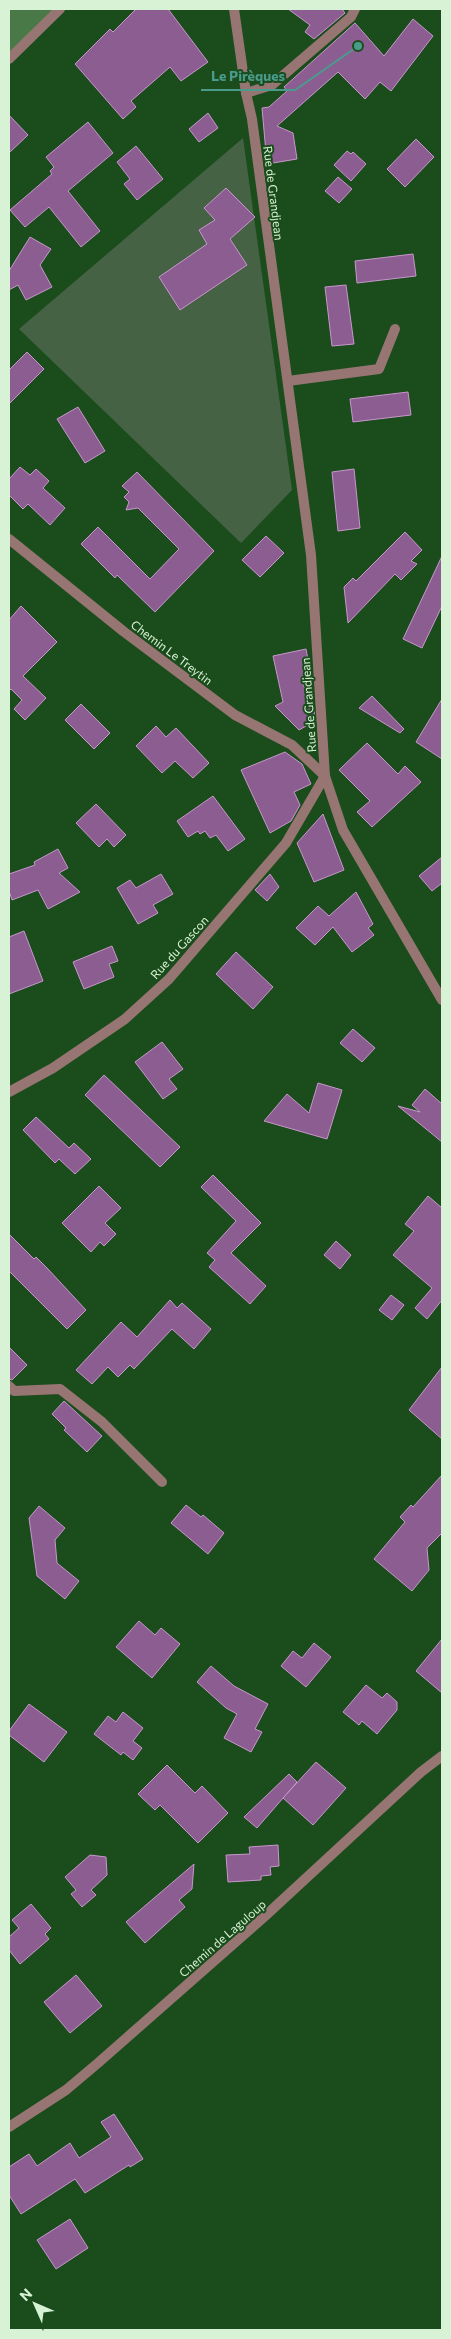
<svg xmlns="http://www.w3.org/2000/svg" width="451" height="2339" font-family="Commissioner,sans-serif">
<rect width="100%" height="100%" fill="#1b4c1c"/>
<path fill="#466244" d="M243 138 292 490 241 543 19 329Z"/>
<path fill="#487947" d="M9 9H60L9 59Z"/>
<g fill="#8b5d90" stroke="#c897cd">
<path d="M136 9H168L208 62 181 81 170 67 131 101 136 107 123 119 75 64 110 29 113 32Z"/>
<path d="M288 9H342L345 13 314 39 305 32 310 25Z"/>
<path d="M413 19 433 36 391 91 380 82 365 99 338 72 277 126 293 133 297 159 267 164 262 108 269 107 287 91 284 87 355 23 384 56Z"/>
<path d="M208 113 218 128 199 142 189 129Z"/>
<path d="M9 115 28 135 9 153Z"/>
<path d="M88 122 113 153 68 191 100 231 81 247 49 207 25 227 10 210 52 174 50 171 54 167 46 157Z"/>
<path d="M416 139 434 157 405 187 387 169Z"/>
<path d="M136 146 163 179 137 200 124 184 130 179 117 162Z"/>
<path d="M347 151 351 154 353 152 366 164 351 181 334 165Z"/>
<path d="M338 177 352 189 339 203 325 191Z"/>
<path d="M226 188 255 217 230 239 247 265 180 310 159 277 207 244 199 230 215 220 204 208Z"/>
<path d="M30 237 51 249 40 265 52 287 26 300 18 285 9 290V271Z"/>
<path d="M413 254 416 276 357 283 355 261Z"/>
<path d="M346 285 354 344 332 346 325 287Z"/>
<path d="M27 352 44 369 9 404V370Z"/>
<path d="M408 392 411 415 353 422 350 399Z"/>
<path d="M78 407 105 451 85 463 57 419Z"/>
<path d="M20 467 30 475 36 469 49 481 43 488 65 508 50 525 28 504 23 509 9 495V479Z"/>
<path d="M354 469 360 528 338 531 332 472Z"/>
<path d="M137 472 214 551 155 612 117 575 115 578 81 544 98 527 150 579 179 549 138 508 126 510 129 502 124 497 129 492 122 486Z"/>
<path d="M405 532 422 550 411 561 417 564 401 580 395 574 348 623 344 587 353 578 356 581Z"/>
<path d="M266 536 284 553 260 577 242 560Z"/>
<path d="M442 556V606L422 648 403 639Z"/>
<path d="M21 606 57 642 23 676 46 698 25 720 14 709 22 700 11 689 9 691V620Z"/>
<path d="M306 649 312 681 302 683 312 700 309 702 314 709 315 721 299 730 275 706 283 702 273 656Z"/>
<path d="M372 696 404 729 400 733 359 708Z"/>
<path d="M442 699V759L416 742Z"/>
<path d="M81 704 110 733 94 749 65 720Z"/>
<path d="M156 726 166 737 176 728 209 763 193 778 175 761 162 773 136 746Z"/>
<path d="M367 743 398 774 405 766 421 782 372 827 357 812 370 801 339 770Z"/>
<path d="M285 752 302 764 311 784 294 792 300 805 291 821 270 833 241 770Z"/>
<path d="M213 796 245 839 228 851 216 835 210 838 205 831 200 834 198 831 188 837 177 821Z"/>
<path d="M96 804 126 835 114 847 107 839 99 847 76 823Z"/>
<path d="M323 814 344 870 314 882 297 843Z"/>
<path d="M58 849 68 868 59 873 80 892 48 909 38 890 12 900 9 891V874L35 865 34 862Z"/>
<path d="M442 857V883L432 891 419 876Z"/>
<path d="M161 874 173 894 153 905 158 913 138 924 117 888 130 880 136 888Z"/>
<path d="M270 874 279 887 267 901 255 890Z"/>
<path d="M356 892 373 924 368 928 374 935 352 952 333 927 315 945 296 928 318 906 329 916Z"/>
<path d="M24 931 43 981 9 994V937Z"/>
<path d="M112 946 118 961 109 964 114 977 84 989 73 962Z"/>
<path d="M236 952 273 987 253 1009 216 974Z"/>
<path d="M353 1029 375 1048 362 1062 340 1043Z"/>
<path d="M162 1042 183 1069 169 1079 177 1089 163 1099 135 1062Z"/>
<path d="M104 1075 180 1147 160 1167 85 1095Z"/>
<path d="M318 1083 342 1090 327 1139 264 1121 287 1094 309 1113Z"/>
<path d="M425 1089 442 1104V1142L398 1106 420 1112 412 1105Z"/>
<path d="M36 1117 69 1148 74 1143 91 1159 75 1174 59 1159 55 1163 23 1130Z"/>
<path d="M213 1175 261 1223 231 1253 266 1286 250 1304 209 1267 215 1260 207 1253 236 1221 201 1187Z"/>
<path d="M99 1186 121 1208 105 1223 116 1234 104 1246 100 1242 91 1252 62 1223Z"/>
<path d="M428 1196 442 1208V1300L427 1319 415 1308 432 1288 393 1255 414 1231 405 1224Z"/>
<path d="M9 1234 34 1259 36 1257 47 1268 86 1310 67 1329 9 1271Z"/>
<path d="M336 1241 351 1255 340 1269 324 1255Z"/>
<path d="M391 1295 404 1305 392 1320 379 1310Z"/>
<path d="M170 1300 177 1308 182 1303 211 1329 194 1349 172 1329 134 1369 130 1365 118 1377 108 1367 92 1384 76 1370 121 1322 137 1337Z"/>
<path d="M9 1347 27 1365 12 1380 9 1379Z"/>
<path d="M442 1367V1439L409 1410Z"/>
<path d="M64 1401 102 1436 87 1452 64 1430 66 1428 52 1414Z"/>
<path d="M442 1475V1533L427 1548 429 1570 412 1591 374 1559 405 1522 400 1517 411 1505 413 1507Z"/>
<path d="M186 1505 201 1517 203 1515 224 1533 208 1554 171 1523Z"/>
<path d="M39 1506 65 1528 55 1540 57 1563 79 1581 65 1599 37 1576 29 1518Z"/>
<path d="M139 1621 155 1635 161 1628 180 1644 152 1678 116 1647Z"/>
<path d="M442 1639V1693L416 1671Z"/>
<path d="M314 1643 331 1657 306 1687 281 1666 293 1651 302 1658Z"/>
<path d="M211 1666 234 1686 268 1704 255 1729 262 1732 251 1752 224 1738 237 1714 226 1708 197 1682Z"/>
<path d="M366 1685 382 1698 387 1693 397 1702V1710L377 1734 362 1721 359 1725 343 1712Z"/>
<path d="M29 1704 67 1732 44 1762 9 1735V1731Z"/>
<path d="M123 1712 143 1728 133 1741 142 1748 133 1760 123 1752 121 1755 94 1734 108 1716 116 1722Z"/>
<path d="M316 1762 346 1788 313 1825 283 1798Z"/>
<path d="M167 1765 195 1793 202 1786 228 1813 198 1843 160 1805 155 1810 138 1794Z"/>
<path d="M289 1774 297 1782 257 1828 244 1817Z"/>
<path d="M278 1845 279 1866 270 1867 271 1875 261 1876V1880L228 1882 226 1855 250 1854 249 1847Z"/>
<path d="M90 1855 106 1857 107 1875 91 1890 96 1895 82 1907 71 1894 76 1890 65 1877Z"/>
<path d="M194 1864 192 1889 179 1900 185 1907 145 1943 126 1922Z"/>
<path d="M31 1904 51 1928 45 1934 49 1939 20 1964 9 1950V1937L19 1928 12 1920Z"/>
<path d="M76 1975 102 2006 70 2033 44 2002Z"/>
<path d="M114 2114 143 2159 130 2167 129 2165 85 2193 75 2179 21 2214 9 2195V2167L29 2154 37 2166 70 2143 79 2158 111 2137 101 2122Z"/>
<path d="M70 2219 88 2248 56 2269 37 2240Z"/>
</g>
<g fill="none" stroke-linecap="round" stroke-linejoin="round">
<g stroke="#977573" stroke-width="10">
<path d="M234 9 246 93 252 119 311 555 325 776 343 830 442 1000"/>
<path d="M246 93 272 85 351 17 355 9"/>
<path d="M288 381 379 369 395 329"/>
<path d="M9 539 123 631 235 715 292 745 325 776"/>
<path d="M9 1092 53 1068 125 1019 169 979 286 843 325 776"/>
<path d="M9 1386 14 1391 60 1389 102 1422 162 1482"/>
<path d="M9 2127 66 2090 98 2063 264 1917 421 1772 442 1756"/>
</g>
<path stroke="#977573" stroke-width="10" d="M9 59 60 9"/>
</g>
<g text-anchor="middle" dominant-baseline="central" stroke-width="4" stroke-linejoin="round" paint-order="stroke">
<g font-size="12" fill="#d7f2d5" stroke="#1b4c1c">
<text transform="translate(274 193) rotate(83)">Rue de Grandjean</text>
<text transform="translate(172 652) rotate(37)">Chemin Le Treytin</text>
<text transform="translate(308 705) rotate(-94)">Rue de Grandjean</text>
<text transform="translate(179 947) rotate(-48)">Rue du Gascon</text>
<text transform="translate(222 1938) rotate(-41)">Chemin de Laguloup</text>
</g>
</g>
<path fill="none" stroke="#4b9b8d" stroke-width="2" d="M358 46L295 90H201"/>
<circle fill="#4b9b8d" stroke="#1b4c1c" stroke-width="2" cx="358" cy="46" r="5"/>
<g font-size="14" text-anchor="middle" font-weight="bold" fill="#4b9b8d" stroke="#1b4c1c" stroke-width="4" stroke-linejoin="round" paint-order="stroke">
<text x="248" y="81">Le Pirèques</text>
</g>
<rect width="451" height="2339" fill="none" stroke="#d7f2d5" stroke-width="20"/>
<g transform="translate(35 2304) rotate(315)" stroke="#1b4c1c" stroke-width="4" paint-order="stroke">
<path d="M0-4L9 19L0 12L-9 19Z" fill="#d7f2d5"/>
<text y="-8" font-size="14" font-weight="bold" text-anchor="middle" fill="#d7f2d5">N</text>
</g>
</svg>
